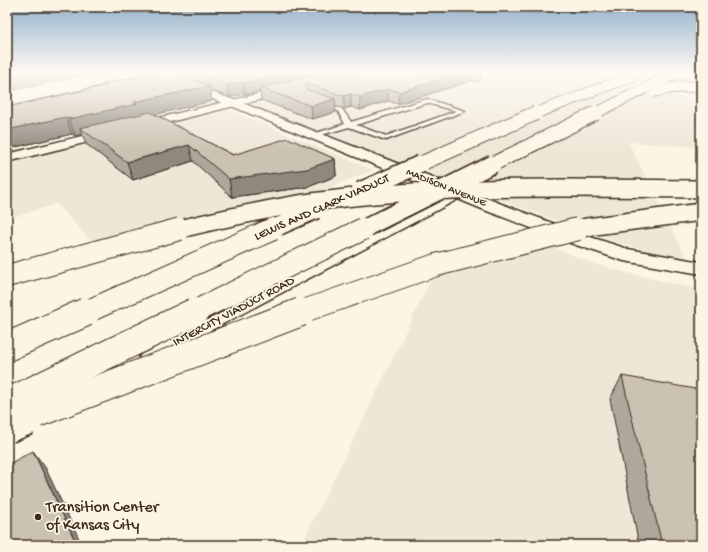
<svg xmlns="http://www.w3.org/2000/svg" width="708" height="552" font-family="'Gochi Hand',sans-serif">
<rect width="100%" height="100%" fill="#fcf5e5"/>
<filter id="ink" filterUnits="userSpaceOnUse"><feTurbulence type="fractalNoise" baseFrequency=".025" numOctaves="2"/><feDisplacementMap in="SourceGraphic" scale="8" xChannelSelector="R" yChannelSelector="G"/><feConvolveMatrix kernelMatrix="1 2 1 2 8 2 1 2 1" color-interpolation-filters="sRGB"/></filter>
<g filter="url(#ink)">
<g fill="#eee6d6">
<path d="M366 73H625L630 80 701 103V147L628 142 687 259 651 252 597 236 317 131 256 108 252 104 256 101Z"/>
<path d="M630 73H684L701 79V101Z"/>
<path d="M225 110 232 111 373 170 312 195 94 243 56 204 7 219V163L217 111Z"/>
<path d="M550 246 592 263 624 272 701 290V545H301L365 416 431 279Z"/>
</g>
<path fill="#b7ad9e" stroke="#85796b" d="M7 73H93L7 92Z"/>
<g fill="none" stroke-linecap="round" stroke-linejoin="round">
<g stroke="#3b2a1e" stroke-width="3">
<g id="service">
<path d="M427 99 465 111 386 140 349 127 314 137 310 135 345 124 338 111 318 104V102L342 109 351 122ZM427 103 456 111 386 136 356 125Z"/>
<path d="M461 191 466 194 464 196 151 362 146 364 141 362 139 358 141 354Z"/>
</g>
</g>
<g stroke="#3b2a1e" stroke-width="3">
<path id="minor" d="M183 82 237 101 499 203 587 236 628 249 701 262V274L624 261 573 244 487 211 229 105 179 87 178 85Z"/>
</g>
<g stroke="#3b2a1e" stroke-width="3">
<path id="tertiary" d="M291 86 296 89 295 91 7 162V154Z"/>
</g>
<use href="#service" fill="#fcf5e5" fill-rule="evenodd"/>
<use href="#minor" fill="#fcf5e5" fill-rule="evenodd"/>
<use href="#tertiary" fill="#fcf5e5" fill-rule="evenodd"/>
<g stroke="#3b2a1e" stroke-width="2">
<g id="rail">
<path d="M648 73 701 92"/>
<path d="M692 73 701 76"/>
<path d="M669 74 701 85"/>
<path d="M167 77 181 73"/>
</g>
</g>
<use href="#rail" stroke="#fcf5e5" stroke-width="1.5" stroke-dasharray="4.5" stroke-linecap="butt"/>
<g stroke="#3b2a1e" stroke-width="12" stroke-linecap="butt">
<g id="motorway-bridge-far5">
<path d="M653 92 672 88 701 86"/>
<path d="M534 114 640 73"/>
<path d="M594 114 676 73"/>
</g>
</g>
<g stroke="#3b2a1e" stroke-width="16" stroke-linecap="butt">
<g id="motorway-bridge-far4">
<path d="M418 165 536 113"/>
<path d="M491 165 596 113"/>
</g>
</g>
<g stroke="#3b2a1e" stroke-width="20" stroke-linecap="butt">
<g id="motorway-bridge-far3">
<path d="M360 191 421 164"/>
<path d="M176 230C221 219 266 209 312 202 441 184 572 188 701 189"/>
<path d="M270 230 316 210"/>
<path d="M361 230 493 164"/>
<path d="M574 230 587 227 701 212"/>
</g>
</g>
<g stroke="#3b2a1e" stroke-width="24" stroke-linecap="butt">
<g id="motorway-bridge-far2">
<path d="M7 276 180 229"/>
<path d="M84 313 273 229"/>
<path d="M192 313 363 229"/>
<path d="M298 313 436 265 578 229"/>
</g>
</g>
<g stroke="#3b2a1e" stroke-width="30" stroke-linecap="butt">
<g id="motorway-bridge-far1">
<path d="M7 347 86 312"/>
<path d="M7 403 195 312"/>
<path d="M24 418 301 312"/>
</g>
</g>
<g stroke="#3b2a1e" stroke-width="38" stroke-linecap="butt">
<path id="motorway-bridge" d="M7 425 27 417"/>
</g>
<use href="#motorway-bridge-far5" stroke="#fcf5e5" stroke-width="10"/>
<use href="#motorway-bridge-far4" stroke="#fcf5e5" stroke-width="14"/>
<use href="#motorway-bridge-far3" stroke="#fcf5e5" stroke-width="17"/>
<use href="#motorway-bridge-far2" stroke="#fcf5e5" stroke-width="22"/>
<use href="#motorway-bridge-far1" stroke="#fcf5e5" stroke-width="28"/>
<use href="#motorway-bridge" stroke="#fcf5e5" stroke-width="35"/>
</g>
<g fill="#afa79a" stroke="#3b2a1e">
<path d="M187 73H482L480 81H470L398 104 388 101 360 110 351 107 344 109 335 106 336 112 312 119 261 100 260 91 246 95 244 94 229 97 210 90 212 101 154 114 233 155 335 159 336 176 308 187 232 197 193 161 133 180 86 144 82 134 75 136 72 134 7 149V107L104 85V83L188 78Z"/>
<path d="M622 376 701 545H639L610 399Z"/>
</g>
<g fill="#8f887d" stroke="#3b2a1e">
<path d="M285 73H333L260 88V91L246 95 244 83Z"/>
<path d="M459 73H472L470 81 398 104 399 92Z"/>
<path d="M242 82 244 94 229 97 227 85Z"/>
<path d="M210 86 212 101 141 118 80 128 82 134 75 136 69 119 134 102Z"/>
<path d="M389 89 388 101 360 110V97Z"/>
<path d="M351 94V107L344 109V96Z"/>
<path d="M335 99 336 112 312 119 311 106Z"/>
<path d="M66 117 72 134 7 149V130Z"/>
<path d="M189 145 193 161 133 180 127 162Z"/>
<path d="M335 159 336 176 308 187 232 197 229 179Z"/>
<path d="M33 451 45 467 82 545H77Z"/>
</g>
<g fill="#ccc2b3" stroke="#3b2a1e">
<path d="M158 73H176L210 86 134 102 137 104 69 119 66 117 7 130V107L107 85 104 83Z"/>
<path d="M195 73H285L244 83 242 82 227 85Z"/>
<path d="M323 73H459L399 92 389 89 360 97 351 94 344 96 311 85 306 84 305 86 306 89 335 99 311 106 260 88Z"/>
<path d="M150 112 233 155 288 138 335 159 307 169 229 179 189 145 127 162 80 128Z"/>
<path d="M622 376 701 390V545H662Z"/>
<path d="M33 451 77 545H7V465Z"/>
</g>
</g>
<linearGradient id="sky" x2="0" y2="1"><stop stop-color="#94b1ca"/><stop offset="0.48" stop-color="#fefaf3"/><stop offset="1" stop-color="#fefaf3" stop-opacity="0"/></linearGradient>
<rect width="708" height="151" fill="url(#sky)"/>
<circle fill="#3b2a1e" stroke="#fcf5e5" stroke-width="1.5" cx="38" cy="517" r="4"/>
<g text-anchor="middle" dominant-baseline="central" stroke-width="3.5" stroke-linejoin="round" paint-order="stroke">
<g font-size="11" fill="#3b2a1e" stroke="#fcf5e5">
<text transform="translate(446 188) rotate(22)">MADISON AVENUE</text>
</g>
<g font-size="13" fill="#3b2a1e" stroke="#fcf5e5">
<text transform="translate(322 208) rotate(-24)">LEWIS AND CLARK VIADUCT</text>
<text transform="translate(234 312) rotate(-28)">INTERCITY VIADUCT ROAD</text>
</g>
<g font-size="16" fill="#3b2a1e" stroke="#fcf5e5" text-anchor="start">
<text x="46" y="508">Transition Center<tspan x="46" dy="18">of Kansas City</tspan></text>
</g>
</g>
<rect width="708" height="552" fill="none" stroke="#fcf5e5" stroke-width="24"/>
<rect x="12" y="12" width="684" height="528" fill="none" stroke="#3b2a1e" stroke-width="1.5" filter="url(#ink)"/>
</svg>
